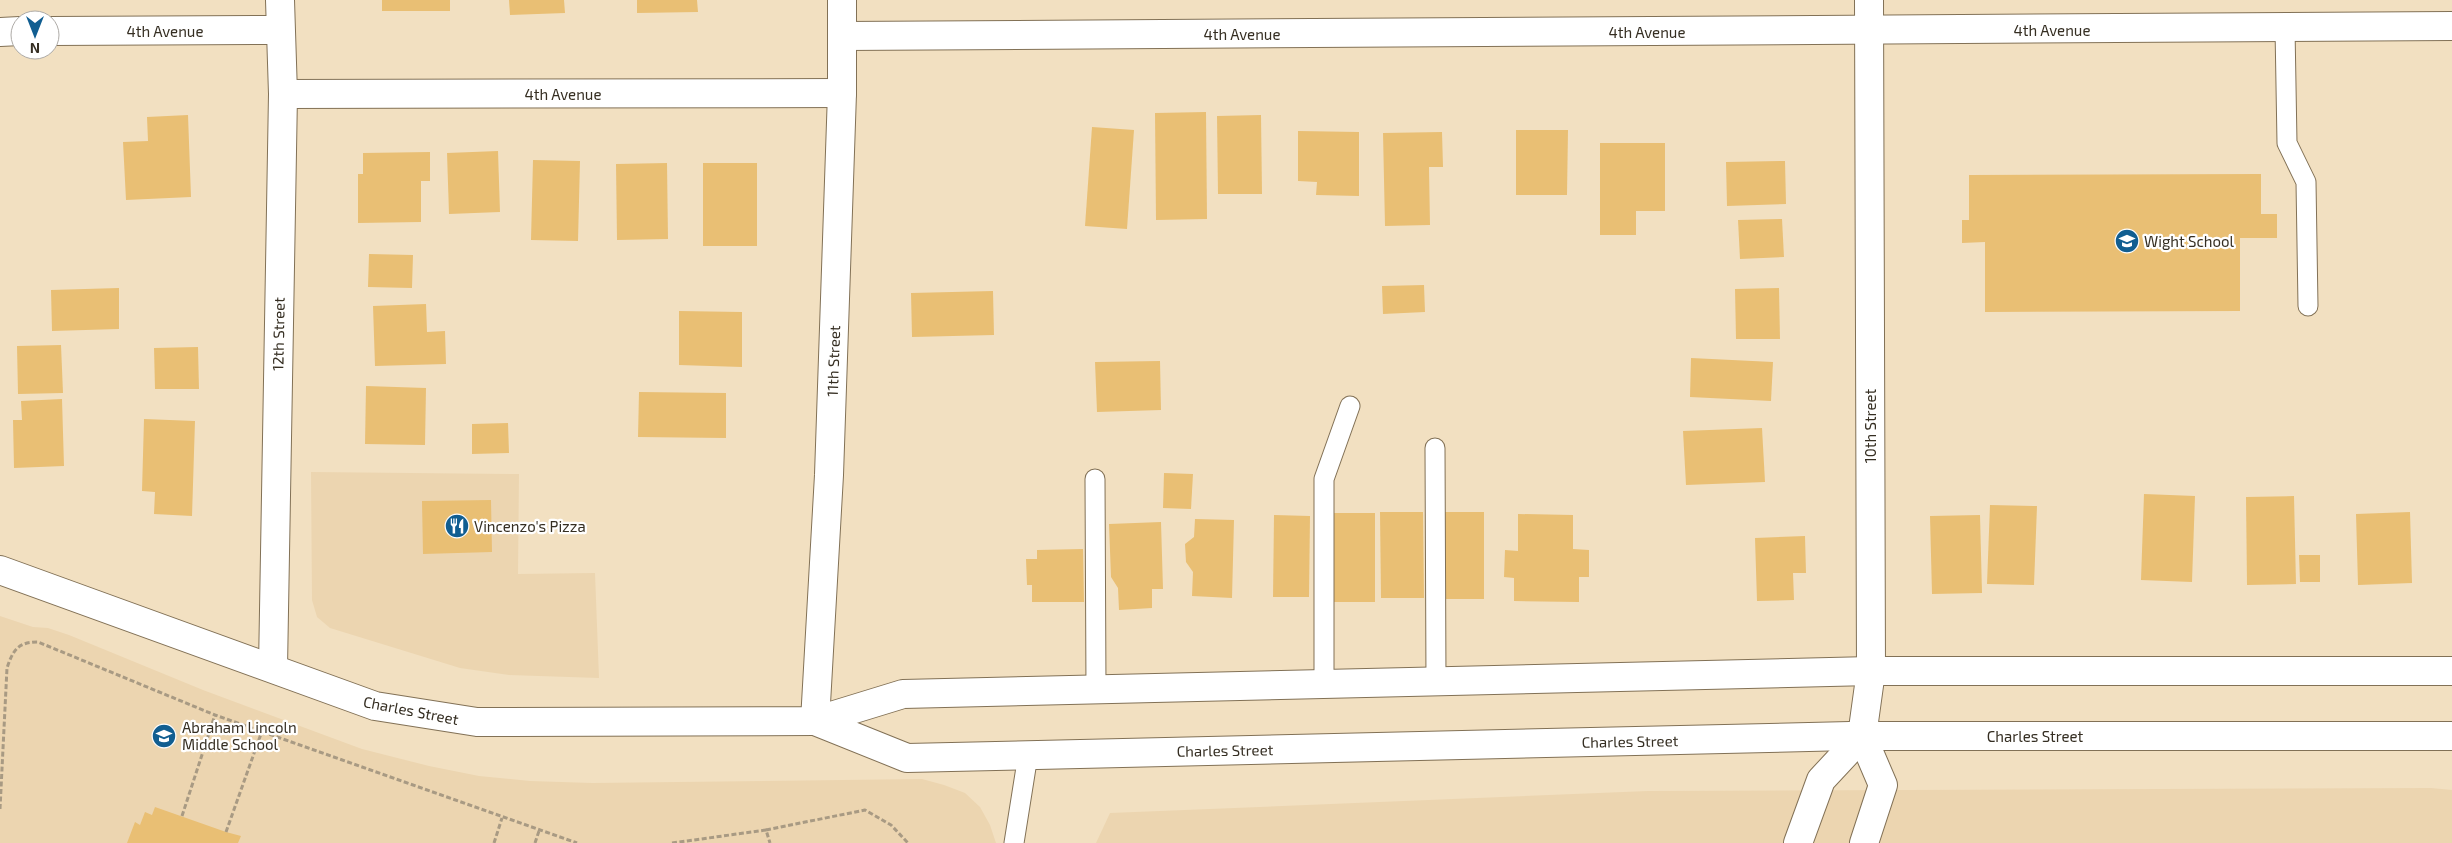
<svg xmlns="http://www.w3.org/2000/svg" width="2452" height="843" font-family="'Exo 2',sans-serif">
<rect width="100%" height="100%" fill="#f2e0c1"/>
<g fill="#ecd5b0">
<path d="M311 472 519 474 518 574 595 573 599 678 509 675 460 668 330 628 317 617 312 600Z"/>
<path d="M0 616 33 627 48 628 69 635 203 690 362 749 429 766 479 776 530 781 592 783 922 779 944 785 965 793 980 807 990 825 996 843H0Z"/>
<path d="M2431 788 2452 790V843H1096L1110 813 1648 791Z"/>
</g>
<g fill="#e9bf74">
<rect x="382" y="0" width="68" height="11"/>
<path d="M509 0H564L565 13 510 15Z"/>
<path d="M637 0H697L698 12 637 13Z"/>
<path d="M1206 112 1207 219 1156 220 1155 113Z"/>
<path d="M188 115 191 197 126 200 123 142 148 141 147 117Z"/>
<path d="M1261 115 1262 194H1218L1217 116Z"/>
<path d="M1092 127 1134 130 1127 229 1085 226Z"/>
<path d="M1516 130H1568L1567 195H1516Z"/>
<path d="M1298 131 1359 132V196L1316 195 1317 182 1298 181Z"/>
<path d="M1442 132 1443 167H1429L1430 225 1385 226 1383 133Z"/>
<path d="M1600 143H1665V211H1636V235H1600Z"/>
<path d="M498 151 500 212 449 214 447 153Z"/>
<path d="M430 152V181H421V222L358 223V174H363V153Z"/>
<path d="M533 160 580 161 578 241 531 240Z"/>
<path d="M1785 161 1786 204 1727 206 1726 162Z"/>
<path d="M667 163 668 239 617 240 616 164Z"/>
<rect x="703" y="163" width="54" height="83"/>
<path d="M2261 174V214H2277V238H2240V311L1985 312V242L1962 243V220H1969V175Z"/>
<path d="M1782 219 1784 257 1740 259 1738 220Z"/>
<path d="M369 254 413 255 412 288 368 287Z"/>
<path d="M1424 285 1425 312 1383 314 1382 286Z"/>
<path d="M119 288V329L52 331 51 290Z"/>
<path d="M1779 288 1780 339H1736L1735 289Z"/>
<path d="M993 291 994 335 912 337 911 293Z"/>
<path d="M426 304 427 332 445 331 446 364 375 366 373 306Z"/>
<path d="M679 311 742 312V367L679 365Z"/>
<path d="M61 345 63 393 18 394 17 346Z"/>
<path d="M198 347 199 389H155L154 348Z"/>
<path d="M1691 358 1773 362 1771 401 1690 397Z"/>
<path d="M1160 361 1161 410 1097 412 1095 362Z"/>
<path d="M366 386 426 388 425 445 365 444Z"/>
<path d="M639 392 726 393V438L638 437Z"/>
<path d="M62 399 64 466 14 468 13 420H22L21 401Z"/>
<path d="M144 419 195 421 192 516 154 514 155 492 142 491Z"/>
<path d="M508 423 509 453 472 454V424Z"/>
<path d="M1762 428 1765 482 1686 485 1683 431Z"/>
<path d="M1164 473 1193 474 1191 509 1163 508Z"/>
<path d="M2144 494 2195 496 2192 582 2141 580Z"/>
<path d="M2294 496 2296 584 2247 585 2246 497Z"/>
<path d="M491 500 492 552 423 554 422 501Z"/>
<path d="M1990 505 2037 506 2034 585 1987 584Z"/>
<path d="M1380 512H1423L1424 598H1381Z"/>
<rect x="1441" y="512" width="43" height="87"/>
<path d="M2410 512 2412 583 2358 585 2356 514Z"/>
<path d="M1329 513H1375V602H1330Z"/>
<path d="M1518 514 1573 515V549L1589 550V577H1579V602L1514 601V578L1504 577 1505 550 1518 551Z"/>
<path d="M1274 515 1310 516 1309 597H1273Z"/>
<path d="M1980 515 1982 593 1932 594 1930 516Z"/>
<path d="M1195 519 1234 520 1232 598 1192 596 1193 572 1186 562 1185 544 1194 537Z"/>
<path d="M1161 522 1163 589H1152V608L1119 610 1118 588 1111 577 1109 524Z"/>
<path d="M1805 536 1806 573H1793L1794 600 1757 601 1755 538Z"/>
<path d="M1083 549 1084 602H1032V585H1027L1026 559H1037V550Z"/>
<path d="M2299 555H2320V582H2300Z"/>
<path d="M155 807 226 832 241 836 238 843H127L135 822 140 825 145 812 152 815Z"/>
</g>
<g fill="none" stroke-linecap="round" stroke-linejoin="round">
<g stroke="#827156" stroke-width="21">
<g id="service">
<path d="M2285 28 2287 143 2306 182 2308 306"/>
<path d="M1435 448 1436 681"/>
<path d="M1095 479 1096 690"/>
<path d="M1324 684V479L1350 406"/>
<path d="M1014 843 1028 755"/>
</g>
</g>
<g stroke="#827156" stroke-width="30">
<g id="minor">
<path d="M50 31 280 30"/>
<path d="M0 32 20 31"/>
<path d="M843 36 2452 26"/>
<path d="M283 94 842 93"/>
<path d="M273 668 283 94 280 0"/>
<path d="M1798 843 1821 780 1862 736"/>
<path d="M1864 843 1883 785 1862 736 1871 671 1869 0"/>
</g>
</g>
<g stroke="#827156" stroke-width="30">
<g id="secondary">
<path d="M0 570 375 706 477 722 815 721 903 694 1871 671H2452"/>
<path d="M815 721 907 758 1850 736H2452"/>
<path d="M815 721 829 475 842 93V0"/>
</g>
</g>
<g stroke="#a89a83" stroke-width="3" stroke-dasharray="5 2.5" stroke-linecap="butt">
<path d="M0 809 7 668C13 650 18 642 38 642L215 715 577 843"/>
<path d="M182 816 215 715"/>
<path d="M766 830 865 810 891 825 908 843"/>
<path d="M226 832 262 731"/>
<path d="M494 843 502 818"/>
<path d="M535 843 539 831"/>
<path d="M672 843 766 830 770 843"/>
</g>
<use href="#service" stroke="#fff" stroke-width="19"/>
<use href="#minor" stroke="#fff" stroke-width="28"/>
<use href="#secondary" stroke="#fff" stroke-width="28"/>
</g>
<defs>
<g id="school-disc" transform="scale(1.25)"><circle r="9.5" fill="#115e91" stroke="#fff"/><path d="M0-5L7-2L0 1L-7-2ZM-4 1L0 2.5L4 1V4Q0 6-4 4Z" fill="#fff"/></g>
<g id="restaurant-disc" transform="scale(1.25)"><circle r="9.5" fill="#115e91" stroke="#fff"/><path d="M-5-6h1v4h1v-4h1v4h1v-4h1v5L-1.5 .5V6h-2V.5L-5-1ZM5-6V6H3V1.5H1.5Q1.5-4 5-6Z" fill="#fff"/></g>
</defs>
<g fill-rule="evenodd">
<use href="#school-disc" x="2127" y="241"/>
<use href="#restaurant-disc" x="457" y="526"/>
<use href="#school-disc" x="164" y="736"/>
</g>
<g text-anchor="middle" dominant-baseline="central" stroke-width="4.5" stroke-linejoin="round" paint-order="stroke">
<g font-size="15" fill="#352e22" stroke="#fff">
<text x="2052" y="30">4th Avenue</text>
<text x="165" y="31">4th Avenue</text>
<text x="1647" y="32">4th Avenue</text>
<text x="1242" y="34">4th Avenue</text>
<text x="563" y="94">4th Avenue</text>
<text transform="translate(278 334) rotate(-89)">12th Street</text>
<text transform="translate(833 361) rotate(-88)">11th Street</text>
<text transform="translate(1870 426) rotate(-90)">10th Street</text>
<text transform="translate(411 710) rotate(11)">Charles Street</text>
<text x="2035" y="736">Charles Street</text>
<text transform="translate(1630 741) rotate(-1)">Charles Street</text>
<text transform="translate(1225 750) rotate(-1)">Charles Street</text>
</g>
<g font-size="15" fill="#352e22" stroke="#fff" text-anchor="start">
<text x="2144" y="241">Wight School</text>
<text x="474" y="526">Vincenzo's Pizza</text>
<text x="182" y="727">Abraham Lincoln<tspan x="182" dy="17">Middle School</tspan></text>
</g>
</g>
<g transform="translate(35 35) rotate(180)"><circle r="24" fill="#ffffff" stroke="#aeaba7"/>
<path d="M0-4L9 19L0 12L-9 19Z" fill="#115e91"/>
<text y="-8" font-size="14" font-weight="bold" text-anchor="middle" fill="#352e22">N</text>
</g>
</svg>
